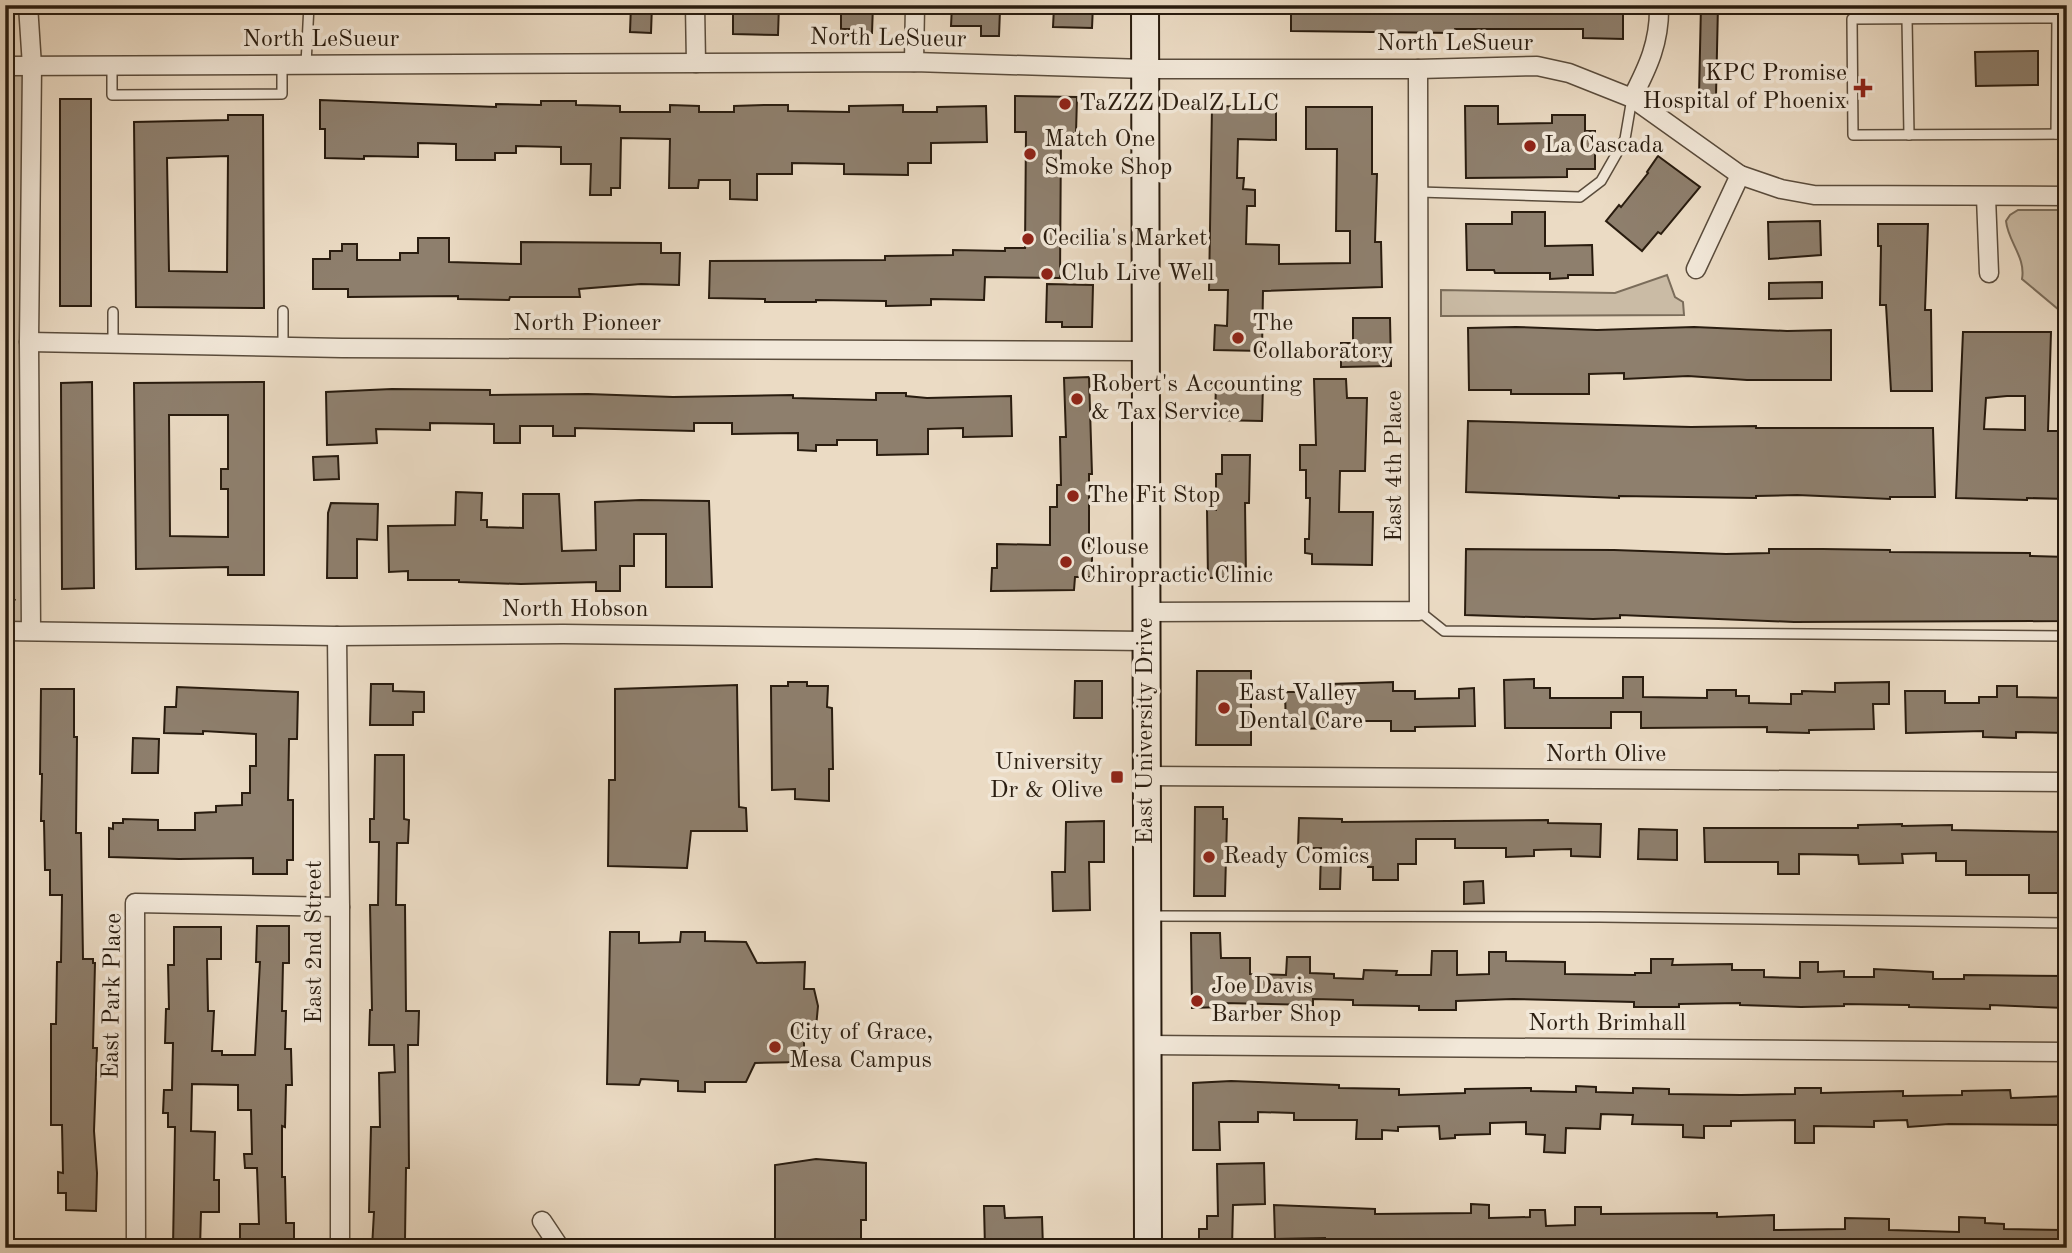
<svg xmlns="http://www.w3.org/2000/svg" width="2072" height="1253" font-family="'Old Standard TT',serif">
<rect width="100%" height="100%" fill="#ebdbc4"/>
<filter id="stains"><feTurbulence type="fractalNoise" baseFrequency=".00286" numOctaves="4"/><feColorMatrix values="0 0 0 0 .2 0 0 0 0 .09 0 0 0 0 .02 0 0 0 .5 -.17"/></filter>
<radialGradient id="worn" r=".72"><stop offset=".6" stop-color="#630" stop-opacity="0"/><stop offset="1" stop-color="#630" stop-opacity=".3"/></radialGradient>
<g fill="#cabba5" stroke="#7a6c5a" stroke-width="2">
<path d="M5 66H32L31 630 5 631Z"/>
<path d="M2018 210H2067V404H2064L2065 315 2022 279C2026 257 2008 242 2006 221L2010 215Z"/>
<path d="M1667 275 1675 297 1683 302 1684 315 1441 316V290L1615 293Z"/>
</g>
<g fill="#8e7f6d" stroke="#291c0f" stroke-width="2" fill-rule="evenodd">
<path d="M631 5H652L651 33 630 32Z"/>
<path d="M733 5H779L778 35 733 34Z"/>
<path d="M849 5H873L872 33 855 32V29H841V11H849Z"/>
<path d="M952 5H983L982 9 1000 10 999 36H981V26H951Z"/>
<path d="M1071 5H1093L1092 28 1053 27 1054 7H1071Z"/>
<path d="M1466 5H1623V39L1583 38V29H1455L1454 33 1291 31V6L1466 7Z"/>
<path d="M1701 5H1718L1716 96H1699Z"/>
<path d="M2038 51V85L1976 86 1975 52Z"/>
<path d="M1015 96 1077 97 1076 133H1061L1060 278 985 277 984 300 931 299V305L886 306V301L816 300V302H765V299L709 298 710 261 885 260V256L953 255V250L1005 251V248H1025L1026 132H1015Z"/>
<rect x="60" y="99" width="31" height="207"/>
<path d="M320 100 496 107V104L541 105V101H576V105L620 106V112H670V105L699 106V112H734V106L764 105H788V111L849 112V106L903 105V112H937V107L986 106 987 142 931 143V163H908V175L844 174V164L792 163V174H757V200L730 199V180H699L698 188H669L670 139 621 138 620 188H611V195H590L591 164H561V147L516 146V153H495V160H456V144L418 143V157L364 156V159L325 158V129H320Z"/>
<path d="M1212 106 1276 107V140L1238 139 1237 178H1244L1243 189 1255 190V206H1247L1246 244 1279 245V264L1350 263V231H1336L1337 149H1306V107H1372V174H1377L1375 242H1381L1382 287 1263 291 1262 351 1214 350 1215 325 1227 326 1228 290H1209Z"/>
<path d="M1465 106H1498V124L1552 123V115H1585V131H1595V169H1567V177L1466 178Z"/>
<path d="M228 115H263L264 308 136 307 134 122 228 120ZM228 156 227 272 169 271 167 158Z"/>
<path d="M1658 156 1700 187 1661 234 1658 232 1642 251 1606 221 1619 205 1621 207 1648 173 1647 172Z"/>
<path d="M1512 212H1545V246L1592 245 1593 275H1568V278L1550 279V273H1495L1494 270H1467L1466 224H1512Z"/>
<path d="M1820 221 1821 255 1769 259 1768 222Z"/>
<path d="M1878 224H1928L1925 310H1931L1932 391H1891L1886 305H1880L1881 246H1878Z"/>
<path d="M418 238H449V262L521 264V242L661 243V253H680L679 285 641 284 579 289 580 297H510L509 300 458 299V296L348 297V289H313V259H330V251H342V244H357V260H400V253H418Z"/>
<path d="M1822 282V298L1769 299V283Z"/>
<path d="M1047 284 1093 285 1092 327H1062V322H1046Z"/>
<path d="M1353 318H1390L1391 366 1341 367V343H1353Z"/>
<path d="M1516 327 1597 330 1694 327 1787 331 1831 330V380H1747L1688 376 1624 379V373L1589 374V394H1511V390H1469L1468 328Z"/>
<path d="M1963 332H2051L2048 431H2067V499L2027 498V500L1956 498ZM2007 396H2025V430L1984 429 1986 398Z"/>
<path d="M1089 377 1092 474H1089V546H1092V577H1075L1074 590 991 591 992 568H997V544L1050 545V507H1057V485H1061L1060 437H1066L1064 378Z"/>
<path d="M1314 379H1346L1347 398H1367L1365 471H1340L1339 512H1373L1372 565 1312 564V554L1305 553V539H1309L1310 498H1306V470H1300V445H1316Z"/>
<path d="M92 382 94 588 62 589 61 383Z"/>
<path d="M264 382V575H228V567L136 569 134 383ZM169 415H228V469H221V489H228V537L170 536Z"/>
<path d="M1216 383 1263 384 1262 421 1215 420Z"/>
<path d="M392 389 490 390V395L588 394 673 397 793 395V398L876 400V393H906V396L927 398 1011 396 1012 436 963 437V428L928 429V454L877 455V440H837V445H816V451L798 450V433L732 434V423H694V431L575 428V436H553V426H520V443H494V424L430 423V430L376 429 377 443 327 445 326 392Z"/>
<path d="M1468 421 1691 427 1756 426V428H1933L1935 497H1890V499L1797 495 1756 496V498L1619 496V498L1466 492Z"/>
<path d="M1222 455H1250L1249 503H1245L1246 577 1208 578 1207 510H1216V474H1222Z"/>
<path d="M338 456 339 479 314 480 313 457Z"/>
<path d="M456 492 482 493 481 520H487V527L523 528V494H559L562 551 596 550 595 502 641 500 709 501 712 587H666V534H634V566H620V591H596V582L521 584 459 582V580H408V571L389 572 388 526 455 525Z"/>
<path d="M331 503 378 504 377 540 357 539V578H327L328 513Z"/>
<path d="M1466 549 1614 550 1726 554 1769 553V549H1823L1890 550V552L2030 553V556L2067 557V621L1794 622 1620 615V618L1593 619 1465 615Z"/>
<path d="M1197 671H1251V745H1196Z"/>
<path d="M1623 677H1643V697L1707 698V690H1736V696H1749V703L1791 704V694H1802V691L1835 692V683L1889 682V704H1873L1874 729 1809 730V733L1767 732V727L1641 728V712H1611V728H1505L1504 680 1534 679V688H1550V698H1623Z"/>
<path d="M1075 681H1102V718H1074Z"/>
<path d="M788 682H807V686H828L827 707 832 708 833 769H829V801L795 799V789L772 790 771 686H788Z"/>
<path d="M1393 682V691H1415V699L1459 698V689L1474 688 1475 726 1415 727V731H1391V721H1347L1348 728 1286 729 1285 692H1331L1330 684Z"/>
<path d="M371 684H393V691L424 692V712H413V725H370Z"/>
<path d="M737 685 739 807 746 808 747 831H691L687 868 608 866 609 780H615V689Z"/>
<path d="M1997 686H2017V697L2067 698V733L2016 732V738L1983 737V731L1906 733 1905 691H1945V703H1979V697H1997Z"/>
<path d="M177 687 298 692 297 739H289L288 800H293V860H287V874H253V858L179 859 109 857V828L113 829V823H123V819L158 820V830H195V813L216 812V806L242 805V793H250V766H256V734L203 731V734L164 733 165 707H176Z"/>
<path d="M41 689H74V737H77L76 833H81L83 959H93V963H95L93 1048H97L94 1131 97 1173 96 1211 66 1210V1193H58V1172L63 1173 62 1125H51V1024H56L57 962H61L62 895H50V870H45L44 821H41L42 774H40Z"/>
<path d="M133 738 159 739 158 773H132Z"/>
<path d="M375 755H404V819L409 820 408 843H397L396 905H405L406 1011H419L418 1045H408L409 1168H406L405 1240H397V1248H372L374 1212H369L371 1127H380L379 1073 395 1072 394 1045H369L370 1010H372L370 905H378L379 842H370V819H374Z"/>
<path d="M1195 807H1223V819H1227L1225 896H1194Z"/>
<path d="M1299 818 1342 819V822L1548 820V823L1601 824 1600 857 1571 856V849L1534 850V856L1506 857V848H1455V839H1416V864H1398V880H1373V867H1368V860H1341L1340 889H1320L1321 848H1298Z"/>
<path d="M1104 821V862H1089L1090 910 1053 911 1052 872H1065L1066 822Z"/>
<path d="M1902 824V826L1952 825V830L2067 832V893H2029V875H1966V861H1936V853L1902 854 1903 863 1859 864 1858 855 1799 854V874H1778V862H1705L1704 828H1858V825Z"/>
<path d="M1639 829 1677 830V860L1638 859Z"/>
<path d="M1483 881 1484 903 1464 904V882Z"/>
<path d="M257 926H289V963H283L282 1011H286L285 1049H291L292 1085H286L285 1127 282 1126V1177H285L286 1223H294V1248H240V1224H259L257 1168H245L244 1154H252L251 1110H238V1085L192 1084 191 1131 215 1132 214 1180H219V1212H201L200 1248H173L175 1127H168V1113H163L164 1090H172L173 1043H165L166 1009H169L168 965H174V927H221V959H207L208 1011H214L212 1051H222V1055H255L260 962H256Z"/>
<path d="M610 932H639V943L680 942 681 932H705V941L746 942 757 963 805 962 804 989H814L818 1006 815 1038 804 1037V1062L755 1063 746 1082H705V1092L678 1091V1081L641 1079 639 1085 607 1084Z"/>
<path d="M1191 933H1220L1221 958H1250V974L1286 975 1287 957H1310V973L1334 974V978L1363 979 1364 970 1397 971 1396 975H1431L1432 951H1457V975L1489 974V952H1506V961L1565 962V974L1635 975V973H1651V959H1673L1672 965 1732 964V970H1764V977L1800 978V962H1818V972L1844 971V977H1874V969L1933 972V979H1964V975L2066 976 2065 1008 1990 1005V1009L1909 1007V1005L1844 1004V1006L1801 1007 1740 1005V1003L1679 1004V1007H1634V1002L1513 999 1456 1001V1010H1419V1006L1353 1005V1000L1313 999V1005L1222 1003V1007L1192 1008Z"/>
<path d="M1231 1081 1339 1085V1088L1399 1089V1095L1465 1093V1089L1531 1088V1091L1576 1092V1086L1596 1087V1092L1633 1093V1088L1669 1089V1094L1741 1095 1795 1094V1088H1821V1093L1903 1091V1096L1962 1095V1091L2010 1090 2011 1098 2067 1096V1125L1949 1124 1908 1127 1907 1120 1874 1121V1127L1814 1126V1143H1795V1120L1731 1121V1126H1704V1138L1683 1137V1125L1632 1124 1633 1115 1601 1114 1600 1129 1566 1128 1565 1153 1544 1152 1545 1135 1526 1134V1122L1490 1123V1134L1455 1135V1138L1440 1139 1439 1126 1398 1127V1131L1382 1130V1139H1356L1357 1120H1294V1113L1258 1112V1122H1219L1220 1150H1193V1083Z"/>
<path d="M816 1159 866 1163V1220H861V1248H775V1165Z"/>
<path d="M1264 1163 1265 1204 1233 1205 1232 1248H1199V1229H1207V1216H1218L1217 1164Z"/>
<path d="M1471 1204 1489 1205V1218L1530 1217V1210H1545L1546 1226 1575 1225V1207H1601V1214L1717 1213V1217L1774 1215V1230L1845 1229V1218L1889 1219V1230L1959 1232V1217L1985 1218V1223L2004 1224V1229L2061 1230V1248H1558V1246H1501V1240L1421 1239V1241L1386 1242 1325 1240V1238L1275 1239 1274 1205 1375 1209V1214L1471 1213Z"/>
<path d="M984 1206H1004L1005 1218 1042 1217 1043 1248H985Z"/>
</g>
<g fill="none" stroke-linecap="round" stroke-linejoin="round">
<g stroke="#5a4c3c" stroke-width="12">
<g id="service">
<path d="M2057 5V18L1852 19 1853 135 2067 134"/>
<path d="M1907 19 1909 135"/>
<path d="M306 64 309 5"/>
<path d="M112 66V95L282 94V64"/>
<path d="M2056 134 2057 18"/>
<path d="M1419 192 1580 197 1601 181 1625 139 1632 98"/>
<path d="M283 311V347"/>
<path d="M113 312V344"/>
<path d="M1419 611 1444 631 2067 636"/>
<path d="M1152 916 1600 917 2067 923"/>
</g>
</g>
<g stroke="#5a4c3c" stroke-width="21">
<g id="minor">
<path d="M28 5 32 66 29 342 31 630"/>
<path d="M695 5 696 63"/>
<path d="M914 62 915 5"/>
<path d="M5 66 914 62 1145 69H1418L1537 66 1569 73 1632 98 1740 175 1781 189 1814 195 2067 196"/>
<path d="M1632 98C1648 67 1660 42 1659 5"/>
<path d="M1986 197 1989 273"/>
<path d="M1696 269 1740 175"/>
<path d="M29 342 342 348 1144 351"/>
<path d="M1145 612 1419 611 1418 69"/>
<path d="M5 631 337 636 563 634 1145 641"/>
<path d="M337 636 340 907V1248"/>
<path d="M1146 776 2067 782"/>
<path d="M1147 1045 2067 1052"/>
<path d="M542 1221 560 1248"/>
<path d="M136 1248 135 903 340 907"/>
</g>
</g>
<g stroke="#291c0f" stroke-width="30">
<path id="secondary" d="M1145 5 1148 1248"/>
</g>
<g stroke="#291c0f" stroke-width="3.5" stroke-dasharray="2 3.5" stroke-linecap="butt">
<path d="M5 111H16"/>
<path d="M5 593 15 601"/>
</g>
<use href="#service" stroke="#f2e8d9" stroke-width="9"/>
<use href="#minor" stroke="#f2e8d9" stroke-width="18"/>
<use href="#secondary" stroke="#f2e8d9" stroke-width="26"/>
</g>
<g fill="#8f2418" stroke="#f2e8d9" stroke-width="2.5">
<path d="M1859.5 77.5h7v7h7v7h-7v7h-7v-7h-7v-7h7z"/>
<circle cx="1065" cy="104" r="7"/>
<circle cx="1530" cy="146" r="7"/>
<circle cx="1030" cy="154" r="7"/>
<circle cx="1028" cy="239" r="7"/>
<circle cx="1047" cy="274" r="7"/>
<circle cx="1238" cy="338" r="7"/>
<circle cx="1077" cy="399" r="7"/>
<circle cx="1073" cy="496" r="7"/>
<circle cx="1066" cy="562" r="7"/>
<circle cx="1224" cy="708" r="7"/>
<rect x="1110" y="770" width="14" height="14" rx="3.5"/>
<circle cx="1209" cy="857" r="7"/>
<circle cx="1197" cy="1001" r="7"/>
<circle cx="775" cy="1047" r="7"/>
</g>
<g text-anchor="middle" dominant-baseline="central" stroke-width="7" stroke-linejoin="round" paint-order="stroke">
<g font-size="24" fill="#291c0f" stroke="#f2e8d9">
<text transform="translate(888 39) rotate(1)">North LeSueur</text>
<text x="321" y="40">North LeSueur</text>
<text x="1455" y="44">North LeSueur</text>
<text x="587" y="324">North Pioneer</text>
<text transform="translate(1395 466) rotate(-90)">East 4th Place</text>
<text x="575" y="610">North Hobson</text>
<text transform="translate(1146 731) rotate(-90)">East University Drive</text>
<text x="1606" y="755">North Olive</text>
<text transform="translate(315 942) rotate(-90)">East 2nd Street</text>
<text transform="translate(113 996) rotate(-89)">East Park Place</text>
<text x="1607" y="1024">North Brimhall</text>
</g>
<g font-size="24" fill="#291c0f" stroke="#f2e8d9" text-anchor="start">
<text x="1847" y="74" text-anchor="end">KPC Promise<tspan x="1847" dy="28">Hospital of Phoenix</tspan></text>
<text x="1079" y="104">TaZZZ DealZ LLC</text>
<text x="1044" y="140">Match One<tspan x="1044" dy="28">Smoke Shop</tspan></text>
<text x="1544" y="146">La Cascada</text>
<text x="1042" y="239">Cecilia's Market</text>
<text x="1061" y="274">Club Live Well</text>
<text x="1252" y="324">The<tspan x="1252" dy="28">Collaboratory</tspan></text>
<text x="1091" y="385">Robert's Accounting<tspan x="1091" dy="28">&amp; Tax Service</tspan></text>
<text x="1087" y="496">The Fit Stop</text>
<text x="1080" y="548">Clouse<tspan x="1080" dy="28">Chiropractic Clinic</tspan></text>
<text x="1238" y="694">East Valley<tspan x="1238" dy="28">Dental Care</tspan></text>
<text x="1103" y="763" text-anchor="end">University<tspan x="1103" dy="28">Dr &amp; Olive</tspan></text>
<text x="1223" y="857">Ready Comics</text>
<text x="1211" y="987">Joe Davis<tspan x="1211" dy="28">Barber Shop</tspan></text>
<text x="789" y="1033">City of Grace,<tspan x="789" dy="28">Mesa Campus</tspan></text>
</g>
</g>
<rect width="2072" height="1253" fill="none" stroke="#ebdbc4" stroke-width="28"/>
<rect x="7" y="7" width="2058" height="1239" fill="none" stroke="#291c0f" stroke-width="3.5"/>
<rect x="14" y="14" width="2044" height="1225" fill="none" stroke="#291c0f" stroke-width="2"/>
<rect width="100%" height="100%" filter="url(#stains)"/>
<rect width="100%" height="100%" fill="url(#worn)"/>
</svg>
